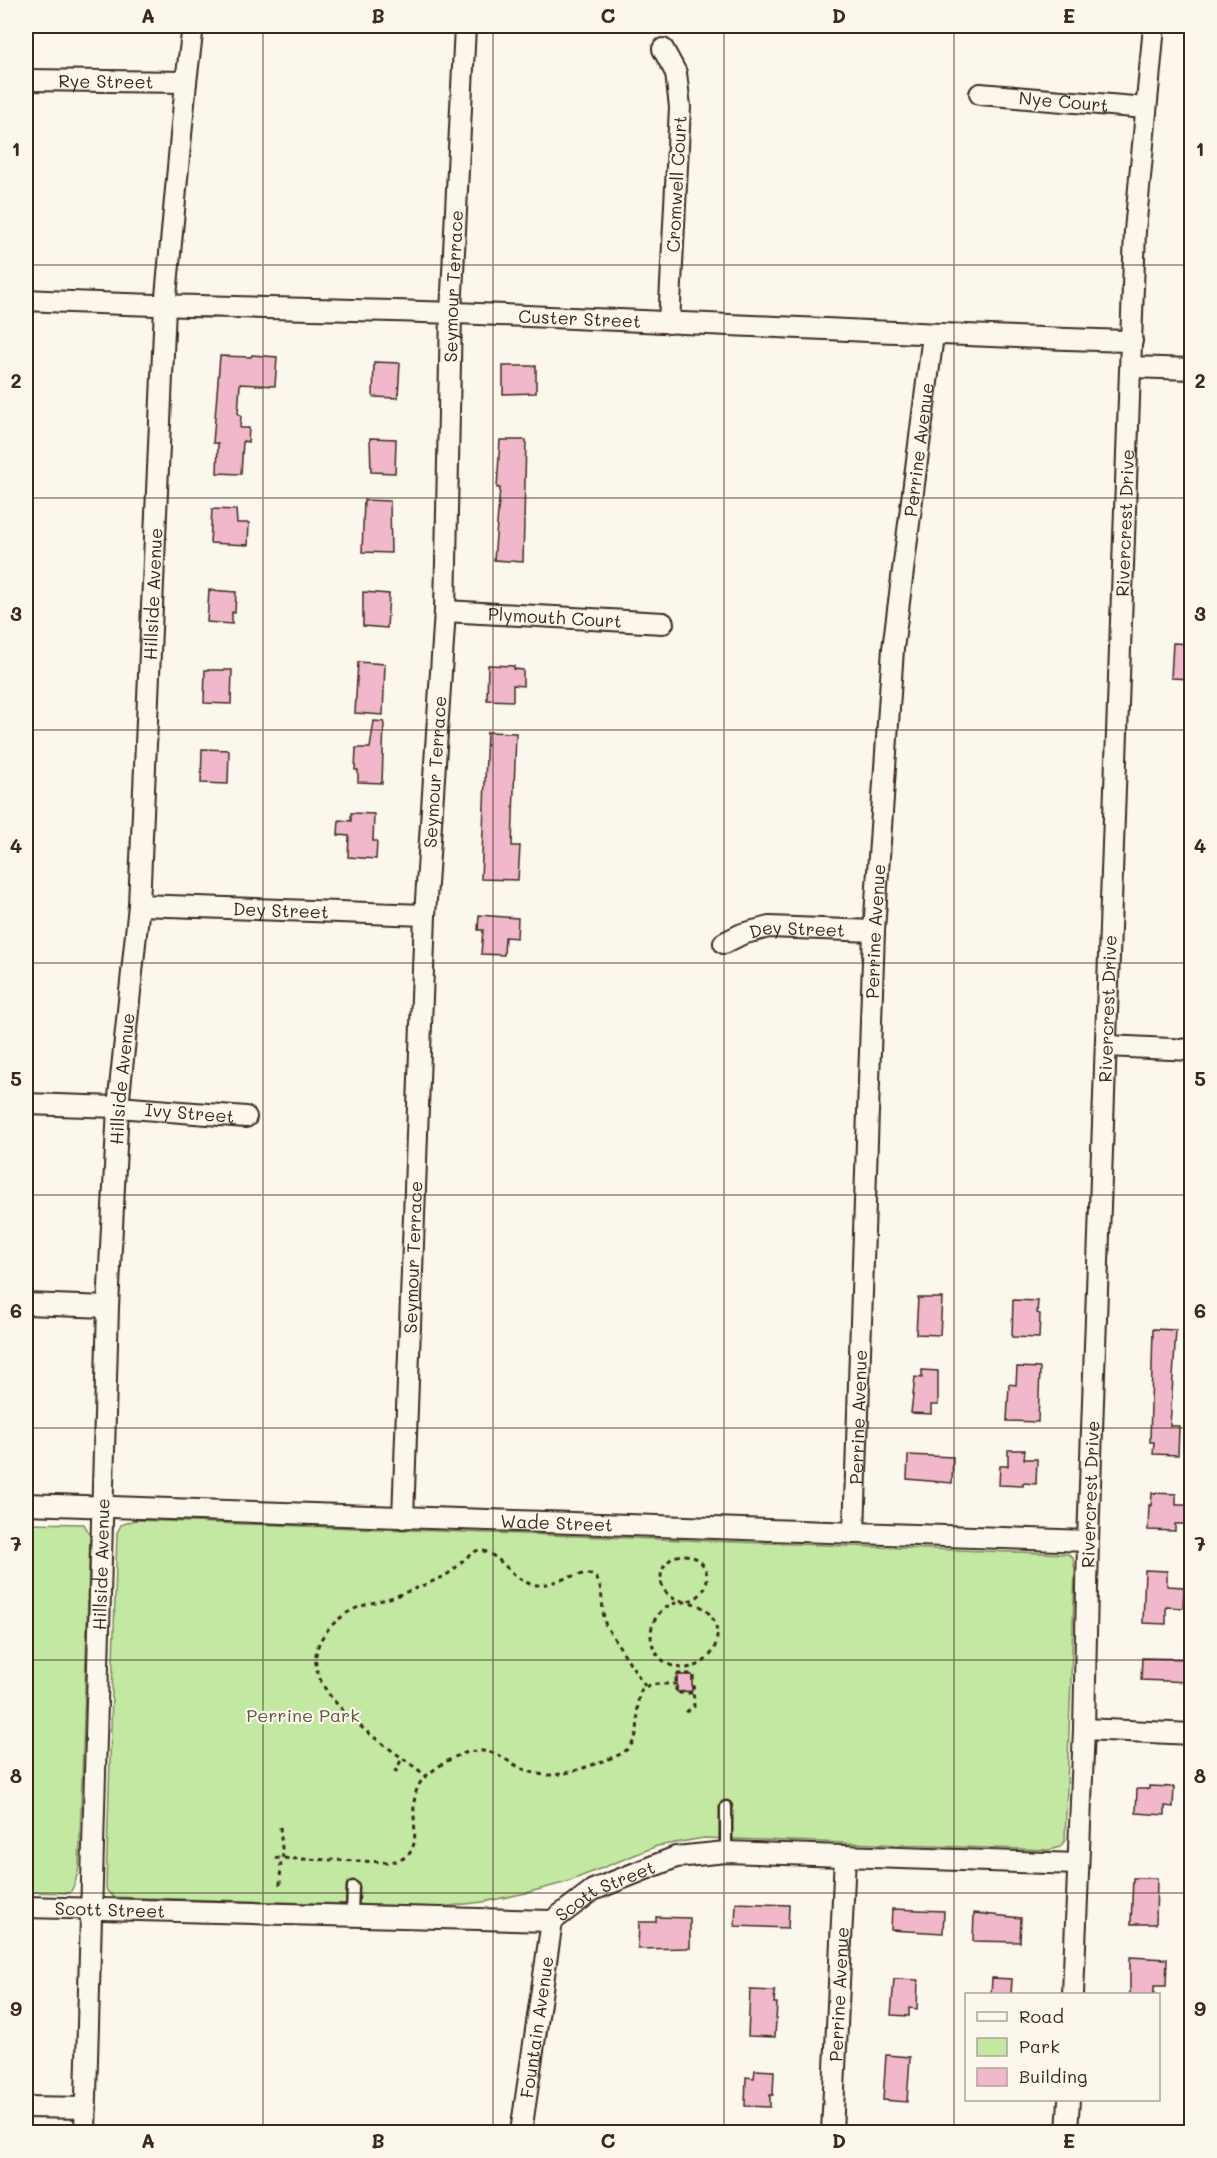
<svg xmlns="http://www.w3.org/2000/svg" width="1217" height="2158" font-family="Mali,sans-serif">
<rect width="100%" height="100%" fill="#fbf7ec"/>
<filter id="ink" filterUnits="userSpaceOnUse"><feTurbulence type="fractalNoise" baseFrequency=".0167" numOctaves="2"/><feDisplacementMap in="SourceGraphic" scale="12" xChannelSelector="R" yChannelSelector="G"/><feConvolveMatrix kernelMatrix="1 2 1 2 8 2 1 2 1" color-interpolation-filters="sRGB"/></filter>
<g filter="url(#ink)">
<g fill="#c2e8a2" stroke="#7e8960" stroke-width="1.5">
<path d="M135 1520 1068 1554 1073 1558 1075 1570 1065 1840 1060 1847 1049 1850 704 1838 657 1846 567 1882 526 1893 483 1902 440 1907 114 1897 107 1891 106 1887 117 1533 121 1525Z"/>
<path d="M26 1523 84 1524 90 1535 79 1868 75 1883 70 1893 26 1892Z"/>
</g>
<g fill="#f1b8cb" stroke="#3b2a1e" stroke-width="1.5">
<path d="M252 355 277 357 275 386 240 384 238 414 241 415 240 428H249L248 442 243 441 241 474 217 473 218 443H213L220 356 251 357Z"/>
<path d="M374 362 400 363 398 398 373 397Z"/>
<path d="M503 366H536V393L503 394Z"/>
<path d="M370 438 396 439 395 473 371 472Z"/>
<path d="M500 440H526L523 562 494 560 500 488H497Z"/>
<path d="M364 500 390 501 391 553 362 552Z"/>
<path d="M212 509 236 510 237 523H249L248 545 210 543Z"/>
<path d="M209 590 236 592 235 613 232 612V624L207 622Z"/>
<path d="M363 592 389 594 387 628 363 626Z"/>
<path d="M1173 643 1191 644V679L1171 678Z"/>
<path d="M358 662 385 664 383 715 355 713Z"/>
<path d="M488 665 514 666V669L523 670V686L513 685V701L487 700Z"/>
<path d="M205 670H232L231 704 204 703Z"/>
<path d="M374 721 384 722 382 783 358 782V770H355L356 748H370Z"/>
<path d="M487 732 516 733 512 846H520L518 880 481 879Z"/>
<path d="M202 749 229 750 228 784 201 783Z"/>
<path d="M351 813 374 814 373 841H377L376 859 348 857 349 836 338 835 339 820 351 821Z"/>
<path d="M479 915 518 918 517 938 505 937 504 955 481 954 483 930H478Z"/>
<path d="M918 1298H942L940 1335 916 1334Z"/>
<path d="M1013 1300 1038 1301 1037 1313 1040 1314 1039 1338 1012 1337Z"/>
<path d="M1153 1329 1176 1330 1170 1426H1179L1178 1455 1153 1454 1154 1442H1150Z"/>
<path d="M1017 1367 1040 1368 1038 1422 1007 1421 1009 1384 1016 1385Z"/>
<path d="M922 1370 938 1371V1405H931V1414L911 1413 915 1377 922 1378Z"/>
<path d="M1008 1450H1025L1024 1459H1037L1036 1484 1023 1483V1486L999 1485 1000 1466H1008Z"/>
<path d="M908 1455 953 1457 952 1483 907 1479Z"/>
<path d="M1152 1493 1176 1494V1505H1188L1187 1524H1175V1531L1148 1530 1149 1505 1151 1506Z"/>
<path d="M1145 1570 1167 1571V1586L1184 1587 1183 1608 1166 1607V1624L1143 1623Z"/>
<path d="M1142 1658 1191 1659V1682L1141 1680Z"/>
<path d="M677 1675H692V1691L677 1692Z"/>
<path d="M1149 1786 1174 1787 1173 1807 1165 1806V1815L1136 1813 1137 1789H1149Z"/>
<path d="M1133 1878H1157L1156 1924H1131Z"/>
<path d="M736 1903 789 1905 788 1928 735 1926Z"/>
<path d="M892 1909 944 1911 943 1933 891 1930Z"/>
<path d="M974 1913 1021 1918 1020 1942 973 1941Z"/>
<path d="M656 1917 690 1918V1948L638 1949 639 1922H656Z"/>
<path d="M1130 1957 1167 1959 1166 1986H1154V1995H1130Z"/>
<path d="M992 1978 1012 1979 1011 1995H991Z"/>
<path d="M894 1979 918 1980 917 2009 909 2008V2016L891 2015Z"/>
<path d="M750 1990 775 1991 774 2003H777L775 2037 748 2036Z"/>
<path d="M886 2055 910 2057 907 2102 883 2100Z"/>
<path d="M755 2070 774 2071 773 2095H770V2107L745 2106 746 2077 754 2078Z"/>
</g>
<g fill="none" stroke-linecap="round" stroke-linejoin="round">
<g stroke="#3b2a1e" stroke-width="15">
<g id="service">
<path d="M726 1852V1807"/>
<path d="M352 1914 353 1887"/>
</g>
</g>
<g stroke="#3b2a1e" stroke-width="24">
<g id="minor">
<path d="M663 49 676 73 680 107 669 323"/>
<path id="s1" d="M26 80 186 82"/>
<path id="s2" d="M980 94 1146 108"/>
<path id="s3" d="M26 300C168 307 311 308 454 313 680 322 906 334 1132 341"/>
<path d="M1131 367 1192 369"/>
<path id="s4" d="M445 611 663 623"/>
<path id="s5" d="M139 905 425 915"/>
<path id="s6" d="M724 943 742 934 769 927 874 931"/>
<path d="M1107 1046 1192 1050"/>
<path id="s7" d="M26 1104 118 1107 246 1117"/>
<path d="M26 1304 108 1307"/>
<path id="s8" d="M26 1504 1088 1541"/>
<path id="s9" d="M403 1518 425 915 445 611 451 313 465 26"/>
<path id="s10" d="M854 1533 874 931 893 649 933 335"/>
<path d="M1084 1729 1192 1734"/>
<path id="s11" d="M26 1907 552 1921 593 1890 676 1857 726 1852 1078 1864"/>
<path id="s12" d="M1073 1994 1084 1729 1088 1541 1135 231 1154 26"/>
<path d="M26 2107 86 2108"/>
<path id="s13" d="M85 2132 108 1307 118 1107 139 905 165 307 186 82 193 26"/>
<path id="s14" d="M521 2132 552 1921"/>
<path id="s15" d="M832 2132 845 1856"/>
<path d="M1067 2132 1069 2100"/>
</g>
</g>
<g stroke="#3b2a1e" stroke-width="3" stroke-dasharray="4.5 4.5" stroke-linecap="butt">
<circle cx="684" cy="1578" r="23"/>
<circle cx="684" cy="1635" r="33"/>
<path d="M645 1686 606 1626C601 1613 604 1585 595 1577 584 1567 553 1586 537 1585 513 1584 502 1553 479 1550 466 1554 458 1568 446 1575 434 1582 418 1587 404 1593 386 1601 360 1603 344 1615 261 1676 383 1740 426 1776 447 1759 474 1742 500 1756 512 1763 524 1771 538 1774 558 1778 581 1769 600 1762 611 1758 624 1755 631 1745 644 1727 632 1707 642 1689L652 1684H676"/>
<path d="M686 1712 694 1707 693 1674H676V1693H693"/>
<path d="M394 1770 396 1771 402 1758"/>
<path d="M280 1827 283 1858"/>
<path d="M275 1858 386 1862C440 1860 395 1804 426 1776"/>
<path d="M280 1885 281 1858"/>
</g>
<use href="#service" stroke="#fbf7ec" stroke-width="10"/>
<use href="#minor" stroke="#fbf7ec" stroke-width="20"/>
</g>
</g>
<path fill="none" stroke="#3b2a1e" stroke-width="1.5" stroke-opacity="0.55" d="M263 26V2132M493 26V2132M724 26V2132M954 26V2132M26 265H1192M26 498H1192M26 730H1192M26 963H1192M26 1195H1192M26 1428H1192M26 1660H1192M26 1893H1192"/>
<g text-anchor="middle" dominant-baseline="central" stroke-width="4.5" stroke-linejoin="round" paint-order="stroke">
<g font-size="18" fill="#3b2a1e" stroke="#fbf7ec">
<text stroke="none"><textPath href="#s1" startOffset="80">Rye Street</textPath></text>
<text stroke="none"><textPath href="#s2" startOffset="84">Nye Court</textPath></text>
<text transform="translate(676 184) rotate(-87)">Cromwell Court</text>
<text stroke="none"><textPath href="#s9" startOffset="1233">Seymour Terrace</textPath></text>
<text stroke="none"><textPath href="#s3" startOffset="554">Custer Street</textPath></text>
<text stroke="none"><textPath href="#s10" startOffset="1086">Perrine Avenue</textPath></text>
<text stroke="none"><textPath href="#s12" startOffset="1472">Rivercrest Drive</textPath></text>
<text stroke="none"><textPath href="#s13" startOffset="1540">Hillside Avenue</textPath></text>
<text stroke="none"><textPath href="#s4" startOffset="110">Plymouth Court</textPath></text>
<text stroke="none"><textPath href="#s9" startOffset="747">Seymour Terrace</textPath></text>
<text stroke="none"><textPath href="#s5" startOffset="142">Dey Street</textPath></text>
<text stroke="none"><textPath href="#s6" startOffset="76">Dey Street</textPath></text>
<text stroke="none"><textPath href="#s10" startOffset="602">Perrine Avenue</textPath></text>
<text stroke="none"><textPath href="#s12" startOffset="986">Rivercrest Drive</textPath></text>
<text stroke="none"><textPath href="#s13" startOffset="1054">Hillside Avenue</textPath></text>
<text stroke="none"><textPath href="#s7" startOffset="164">Ivy Street</textPath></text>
<text stroke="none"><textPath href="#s9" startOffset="261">Seymour Terrace</textPath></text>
<text stroke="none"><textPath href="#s10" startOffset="116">Perrine Avenue</textPath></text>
<text stroke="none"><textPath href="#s12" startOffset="500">Rivercrest Drive</textPath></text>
<text stroke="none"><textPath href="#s8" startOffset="531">Wade Street</textPath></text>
<text stroke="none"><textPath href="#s13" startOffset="568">Hillside Avenue</textPath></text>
<text stroke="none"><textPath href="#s11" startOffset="588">Scott Street</textPath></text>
<text stroke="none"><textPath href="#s11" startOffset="84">Scott Street</textPath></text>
<text stroke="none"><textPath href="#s15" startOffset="138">Perrine Avenue</textPath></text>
<text stroke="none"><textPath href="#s14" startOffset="106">Fountain Avenue</textPath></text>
</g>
<g font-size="18" fill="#5d5a3f" stroke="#fbf7ec">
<text x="303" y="1715">Perrine Park</text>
</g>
</g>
<rect width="1217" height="2158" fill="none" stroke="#fbf7ec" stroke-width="66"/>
<rect x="965" y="1993" width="195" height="108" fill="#fbf7ec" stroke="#aea59a" stroke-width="1.5"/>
<rect x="977" y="2012" width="30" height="9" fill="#fbf7ec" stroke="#aea59a" stroke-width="1.5"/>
<text x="1019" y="2023" font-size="18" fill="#3b2a1e">Road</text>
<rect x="977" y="2038" width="30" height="18" fill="#c2e8a2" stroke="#aea59a" stroke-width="1.5"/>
<text x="1019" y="2053" font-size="18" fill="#3b2a1e">Park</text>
<rect x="977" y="2068" width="30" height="18" fill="#f1b8cb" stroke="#aea59a" stroke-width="1.5"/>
<text x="1019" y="2083" font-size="18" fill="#3b2a1e">Building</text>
<rect x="33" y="33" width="1151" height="2092" fill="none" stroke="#3b2a1e" stroke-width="2"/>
<g font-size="20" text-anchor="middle" font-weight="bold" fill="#3b2a1e">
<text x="148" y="23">A</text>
<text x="378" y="23">B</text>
<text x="608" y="23">C</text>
<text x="839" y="23">D</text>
<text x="1069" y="23">E</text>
<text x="16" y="156">1</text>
<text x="1200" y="156">1</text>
<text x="16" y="388">2</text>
<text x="1200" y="388">2</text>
<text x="16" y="621">3</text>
<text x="1200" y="621">3</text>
<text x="16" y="853">4</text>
<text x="1200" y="853">4</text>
<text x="16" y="1086">5</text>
<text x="1200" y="1086">5</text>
<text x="16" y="1318">6</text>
<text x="1200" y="1318">6</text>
<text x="16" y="1551">7</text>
<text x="1200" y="1551">7</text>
<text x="16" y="1783">8</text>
<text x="1200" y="1783">8</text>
<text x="16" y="2016">9</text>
<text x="1200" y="2016">9</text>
<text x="148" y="2148">A</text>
<text x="378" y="2148">B</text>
<text x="608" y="2148">C</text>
<text x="839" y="2148">D</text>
<text x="1069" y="2148">E</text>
</g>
</svg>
